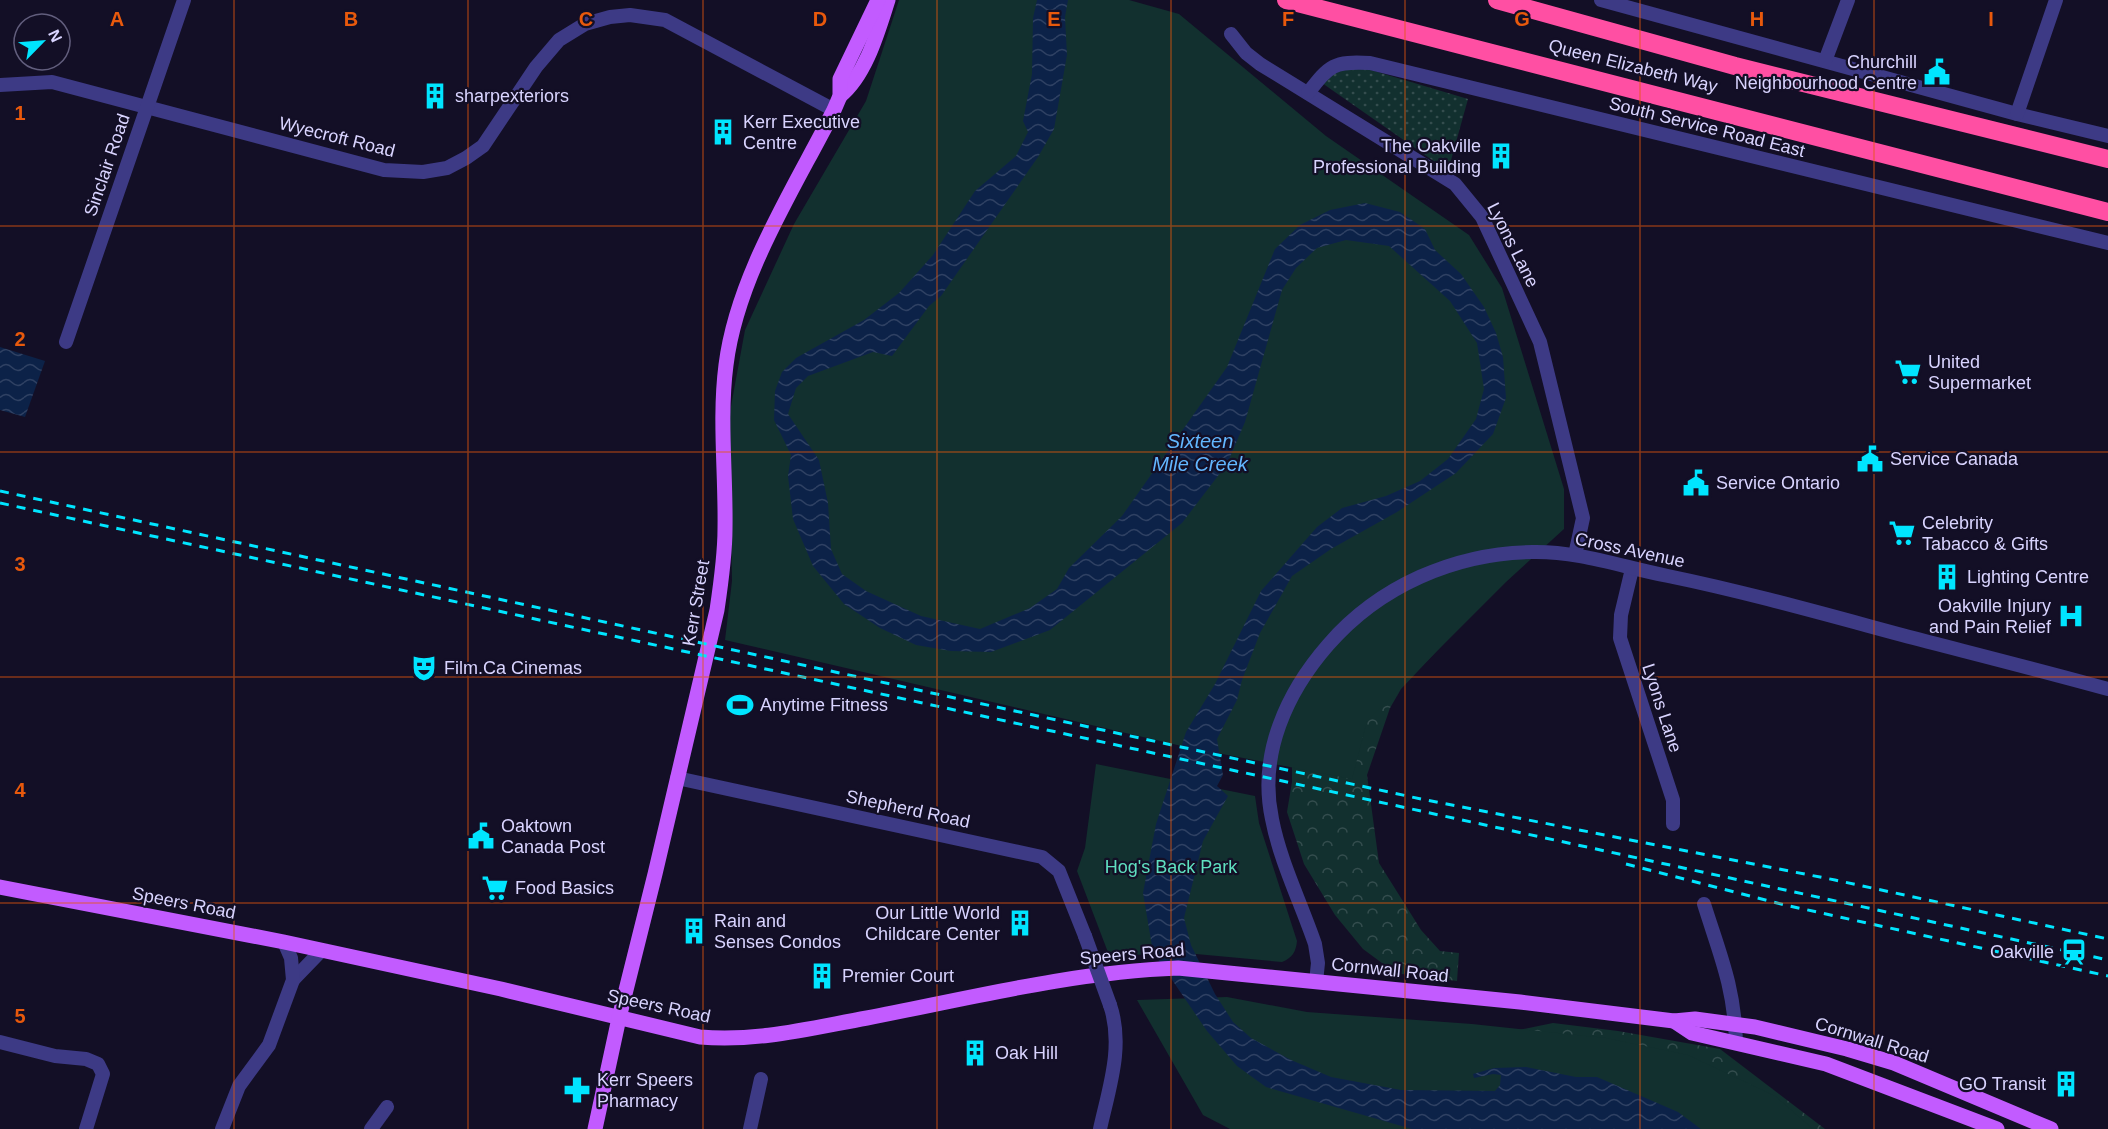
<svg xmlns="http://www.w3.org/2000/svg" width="2108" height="1129" font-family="Arial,sans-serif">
<defs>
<pattern id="grass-dots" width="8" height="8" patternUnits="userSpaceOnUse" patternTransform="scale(1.5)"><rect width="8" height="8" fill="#12302f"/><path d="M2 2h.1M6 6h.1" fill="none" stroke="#344d4e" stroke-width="1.8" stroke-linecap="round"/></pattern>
<pattern id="forest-crowns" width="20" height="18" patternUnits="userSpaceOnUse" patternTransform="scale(1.5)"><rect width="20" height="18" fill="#12302f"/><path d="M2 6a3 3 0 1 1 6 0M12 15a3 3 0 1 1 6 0" fill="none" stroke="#344d4e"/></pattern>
<pattern id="water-waves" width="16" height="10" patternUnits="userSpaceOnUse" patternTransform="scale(1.5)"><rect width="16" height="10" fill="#0c2248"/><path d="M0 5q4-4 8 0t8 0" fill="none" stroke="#2f4163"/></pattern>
</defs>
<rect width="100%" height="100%" fill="#130f26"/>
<path fill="url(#grass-dots)" d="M1354 65 1468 99 1448 171 1322 83 1334 70Z"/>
<g fill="url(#forest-crowns)">
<path d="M1484 601 1401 689 1390 708 1367 775 1379 863 1421 930 1440 951 1459 953 1457 981 1402 974 1382 963 1363 949 1335 915 1304 864 1287 812 1292 782V753Z"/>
<path d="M1553 1023 1618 1031 1720 1049 1825 1129H1701L1500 1034Z"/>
</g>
<g fill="#12302f">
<path d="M899 0H1129L1179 14 1326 136 1469 235 1502 288 1564 489V529L1506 582 1367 721 1352 779 1186 747 725 640 732 581 729 417 745 330 794 224 866 101Z"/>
<path d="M1096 764 1255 796 1259 823 1297 941C1296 952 1292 958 1282 962L1196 954 1109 955 1077 871 1085 848Z"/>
<path d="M1227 997 1307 1012 1472 1024 1606 1038 1688 1055 1775 1096 1813 1129H1230L1203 1115 1137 1000Z"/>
</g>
<g fill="url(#water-waves)">
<path d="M1037 0H1068L1065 17 1067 55 1054 129 1038 157 941 296 929 306 892 356 873 352 808 376 796 388 788 414 819 460 828 503 831 549 842 574 866 591 921 616 980 629 1030 608 1057 589 1069 568 1122 516 1227 367 1275 249 1300 225 1330 210 1365 203 1400 212 1425 229 1435 250 1461 274 1484 307 1496 333 1503 357 1506 398 1493 434 1456 473 1397 512 1331 549 1292 576 1260 633 1242 680 1237 700 1217 739 1223 775 1217 786 1228 796 1203 841 1184 918 1191 945 1215 994 1233 1022 1251 1038 1291 1060 1331 1077 1401 1090 1495 1091 1500 1085 1501 1075 1493 1074 1474 1078 1473 1074 1494 1068 1526 1067 1576 1077H1597L1678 1112 1701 1129H1412L1266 1087 1237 1066 1207 1031 1153 952 1143 893 1156 824 1186 732 1215 684 1261 591 1317 527 1342 508 1386 496 1420 481 1448 459 1476 419 1484 389 1477 343 1450 301 1389 246 1346 240 1317 248 1296 268 1282 290 1245 422 1227 464 1182 523 1050 630 991 652 951 651 916 645 880 628 844 604 813 566 793 519 788 476 791 455 774 420 775 391 782 372 796 358 864 320 899 293 933 255 975 191 1016 156 1028 132 1023 121 1032 74 1033 18Z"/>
<path d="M0 347 45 361 25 417 0 410Z"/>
</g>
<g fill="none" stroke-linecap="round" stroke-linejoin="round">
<g stroke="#3d3a85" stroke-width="14">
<path d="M1601 0 2017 114 2108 136"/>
<path d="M1231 34 1246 53 1260 64 1455 184 1482 217 1540 342 1583 518 1575 555"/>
<path d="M1825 61 1848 0"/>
<path d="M0 85 52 82 384 170 423 172 447 168 466 158 483 146 536 67 559 40 585 24 610 17 630 15 665 20 834 110"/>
<path d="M1308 93C1330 65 1333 61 1370 63L2108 243"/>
<path d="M2017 114 2056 0"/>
<path d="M66 342 184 0"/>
<path d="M1632 569 1621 615 1620 638 1673 800V824"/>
<path d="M677 778 1042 857 1059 871 1085 936"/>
<path d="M1704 904C1720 955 1734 986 1736 1041"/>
<path d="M293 980 321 951"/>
<path d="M1316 982 1318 963 1315 944C1301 903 1280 861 1272 819 1258 754 1287 692 1328 645 1379 586 1455 553 1532 552 1579 551 1622 567 1668 576 1746 592 1824 614 1902 635 1971 653 2039 670 2108 689"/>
<path d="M0 1042 55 1056 86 1059 98 1064 103 1074 86 1129"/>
<path d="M222 1129 239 1086 269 1045 293 980 291 958 284 942"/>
<path d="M371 1129 387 1107"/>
<path d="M750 1129 761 1079"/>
<path d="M1100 1129C1109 1088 1124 1046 1110 1005"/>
</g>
<g stroke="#c25bff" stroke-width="15">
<path d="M840 96C866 75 878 31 888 0"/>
<path d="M0 887 284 942 501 989 700 1037C758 1042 811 1028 867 1018 970 998 1073 972 1178 968L1520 1002 1674 1021 1695 1019 1755 1027 1847 1049 1894 1063 2051 1129"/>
<path d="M1674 1021 1692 1033 1826 1064 1997 1129"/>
<path d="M595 1129 619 1018 655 874 717 610C721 583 725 556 725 529 726 474 719 419 726 365 737 276 794 189 834 110L840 96V79L878 0"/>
</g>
<g stroke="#ff4fa3" stroke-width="18">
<path d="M1286 0 2108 212"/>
<path d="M1497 0 1735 66 2108 159"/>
</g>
<g stroke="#00e5ff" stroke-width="3" stroke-dasharray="9 8" stroke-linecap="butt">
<path d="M0 491 1421 799 1835 880 2108 939"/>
<path d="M0 503 2108 960"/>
<path d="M1626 864 1785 905 2108 976"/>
</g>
<path stroke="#3d3a85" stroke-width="14" d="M1085 936 1110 1005"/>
</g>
<path fill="none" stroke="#e8590c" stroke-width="1.5" stroke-opacity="0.55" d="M234 0V1129M468 0V1129M703 0V1129M937 0V1129M1171 0V1129M1405 0V1129M1640 0V1129M1874 0V1129M0 226H2108M0 452H2108M0 677H2108M0 903H2108"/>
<defs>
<g id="civic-bare" transform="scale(2.07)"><path d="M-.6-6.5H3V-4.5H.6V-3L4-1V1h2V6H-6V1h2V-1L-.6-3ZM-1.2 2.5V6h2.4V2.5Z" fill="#00e5ff" stroke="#130f26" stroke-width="2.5" paint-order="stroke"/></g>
<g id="building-bare" transform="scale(2.07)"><path d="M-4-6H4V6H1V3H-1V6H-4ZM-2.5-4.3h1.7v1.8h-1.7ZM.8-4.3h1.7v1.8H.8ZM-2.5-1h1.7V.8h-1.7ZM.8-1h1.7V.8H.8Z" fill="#00e5ff" stroke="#130f26" stroke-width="2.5" paint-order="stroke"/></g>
<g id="supermarket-bare" transform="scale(2.07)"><path d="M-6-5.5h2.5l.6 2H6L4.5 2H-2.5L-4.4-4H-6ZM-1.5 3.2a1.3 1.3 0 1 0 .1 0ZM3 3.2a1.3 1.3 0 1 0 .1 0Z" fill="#00e5ff" stroke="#130f26" stroke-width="2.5" paint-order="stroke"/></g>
<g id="hospital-bare" transform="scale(2.07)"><path d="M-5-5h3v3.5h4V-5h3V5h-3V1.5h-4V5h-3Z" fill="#00e5ff" stroke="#130f26" stroke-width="2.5" paint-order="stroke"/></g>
<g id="theatre-bare" transform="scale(2.07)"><path d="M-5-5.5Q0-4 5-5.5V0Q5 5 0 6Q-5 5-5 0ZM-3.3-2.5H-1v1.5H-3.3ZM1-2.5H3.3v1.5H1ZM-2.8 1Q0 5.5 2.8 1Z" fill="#00e5ff" stroke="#130f26" stroke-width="2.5" paint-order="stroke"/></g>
<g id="stadium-bare" transform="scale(2.07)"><path d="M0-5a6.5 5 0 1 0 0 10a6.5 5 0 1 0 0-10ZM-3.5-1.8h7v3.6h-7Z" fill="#00e5ff" stroke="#130f26" stroke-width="2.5" paint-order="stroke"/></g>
<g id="station-bare" transform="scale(2.07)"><path d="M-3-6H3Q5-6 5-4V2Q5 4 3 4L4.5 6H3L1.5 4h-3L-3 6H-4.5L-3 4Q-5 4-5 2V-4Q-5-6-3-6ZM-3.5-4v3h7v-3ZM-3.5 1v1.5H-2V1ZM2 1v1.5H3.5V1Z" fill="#00e5ff" stroke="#130f26" stroke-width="2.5" paint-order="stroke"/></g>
<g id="pharmacy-bare" transform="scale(2.07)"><path d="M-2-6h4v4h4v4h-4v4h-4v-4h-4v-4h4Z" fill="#00e5ff" stroke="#130f26" stroke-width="2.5" paint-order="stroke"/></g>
</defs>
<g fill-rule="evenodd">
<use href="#civic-bare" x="1937" y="72"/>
<use href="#building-bare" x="435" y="96"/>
<use href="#building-bare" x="723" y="132"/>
<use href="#building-bare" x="1501" y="156"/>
<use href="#supermarket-bare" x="1908" y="372"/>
<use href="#civic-bare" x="1870" y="459"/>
<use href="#civic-bare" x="1696" y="483"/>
<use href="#supermarket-bare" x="1902" y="533"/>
<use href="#building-bare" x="1947" y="577"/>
<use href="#hospital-bare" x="2071" y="616"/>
<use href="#theatre-bare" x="424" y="668"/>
<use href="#stadium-bare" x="740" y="705"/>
<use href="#civic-bare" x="481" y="836"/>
<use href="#supermarket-bare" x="495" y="888"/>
<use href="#building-bare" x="1020" y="923"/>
<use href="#building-bare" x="694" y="931"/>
<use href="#station-bare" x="2074" y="952"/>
<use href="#building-bare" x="822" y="976"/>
<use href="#building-bare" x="975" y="1053"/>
<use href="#building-bare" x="2066" y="1084"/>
<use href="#pharmacy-bare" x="577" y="1090"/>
</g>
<g text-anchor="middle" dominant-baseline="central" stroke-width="4.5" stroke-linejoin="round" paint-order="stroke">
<g font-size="18" fill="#d9d4ff" stroke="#130f26" text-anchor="start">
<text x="1917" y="62" text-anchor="end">Churchill<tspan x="1917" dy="21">Neighbourhood Centre</tspan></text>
<text x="455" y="96">sharpexteriors</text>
<text x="743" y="122">Kerr Executive<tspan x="743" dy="21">Centre</tspan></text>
<text x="1481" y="146" text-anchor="end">The Oakville<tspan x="1481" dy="21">Professional Building</tspan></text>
<text x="1928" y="362">United<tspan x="1928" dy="21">Supermarket</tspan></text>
<text x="1890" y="459">Service Canada</text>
<text x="1716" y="483">Service Ontario</text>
<text x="1922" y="523">Celebrity<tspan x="1922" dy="21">Tabacco &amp; Gifts</tspan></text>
<text x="1967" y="577">Lighting Centre</text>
<text x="2051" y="606" text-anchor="end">Oakville Injury<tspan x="2051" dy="21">and Pain Relief</tspan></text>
<text x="444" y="668">Film.Ca Cinemas</text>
<text x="760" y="705">Anytime Fitness</text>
<text x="501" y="826">Oaktown<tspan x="501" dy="21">Canada Post</tspan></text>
<text x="515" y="888">Food Basics</text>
<text x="1000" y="913" text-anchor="end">Our Little World<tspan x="1000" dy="21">Childcare Center</tspan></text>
<text x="714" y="921">Rain and<tspan x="714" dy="21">Senses Condos</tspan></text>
<text x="2054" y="952" text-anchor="end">Oakville</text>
<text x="842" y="976">Premier Court</text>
<text x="995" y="1053">Oak Hill</text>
<text x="597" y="1080">Kerr Speers<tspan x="597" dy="21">Pharmacy</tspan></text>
<text x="2046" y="1084" text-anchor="end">GO Transit</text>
</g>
<g font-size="18" fill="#d9d4ff" stroke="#130f26">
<text transform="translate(1633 66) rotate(14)">Queen Elizabeth Way</text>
<text transform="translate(1707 127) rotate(14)">South Service Road East</text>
<text transform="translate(337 137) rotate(14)">Wyecroft Road</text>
<text transform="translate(107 165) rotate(-71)">Sinclair Road</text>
<text transform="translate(1513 245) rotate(63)">Lyons Lane</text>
<text transform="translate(1630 550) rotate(12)">Cross Avenue</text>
<text transform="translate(696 603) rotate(-80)">Kerr Street</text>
<text transform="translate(1662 708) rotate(72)">Lyons Lane</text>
<text transform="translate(908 809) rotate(12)">Shepherd Road</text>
<text transform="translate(184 903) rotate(11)">Speers Road</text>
<text transform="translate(1132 954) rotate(-5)">Speers Road</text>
<text transform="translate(1390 970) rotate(6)">Cornwall Road</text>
<text transform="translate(659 1006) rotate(12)">Speers Road</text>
<text transform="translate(1872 1040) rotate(17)">Cornwall Road</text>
</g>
<g font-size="18" fill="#5fe0c0" stroke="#130f26">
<text x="1171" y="867">Hog's Back Park</text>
</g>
<g font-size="20" font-style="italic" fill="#62b6ff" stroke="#130f26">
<text x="1200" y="441">Sixteen<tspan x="1200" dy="23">Mile Creek</tspan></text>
</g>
</g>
<g font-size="20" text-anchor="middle" font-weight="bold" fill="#e8590c" stroke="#130f26" stroke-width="4.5" stroke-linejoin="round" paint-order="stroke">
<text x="117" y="26">A</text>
<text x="351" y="26">B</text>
<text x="586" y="26">C</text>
<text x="820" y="26">D</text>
<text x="1054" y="26">E</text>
<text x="1288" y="26">F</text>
<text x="1522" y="26">G</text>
<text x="1757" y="26">H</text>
<text x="1991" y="26">I</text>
<text x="20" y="120">1</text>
<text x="20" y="346">2</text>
<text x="20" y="571">3</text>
<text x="20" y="797">4</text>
<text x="20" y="1023">5</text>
</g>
<g transform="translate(42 42) rotate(65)"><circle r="28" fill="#130f26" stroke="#625e7d" stroke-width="1.5"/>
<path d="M0-4.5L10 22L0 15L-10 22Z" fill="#00e5ff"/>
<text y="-9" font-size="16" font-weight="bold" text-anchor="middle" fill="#d9d4ff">N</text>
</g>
</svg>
